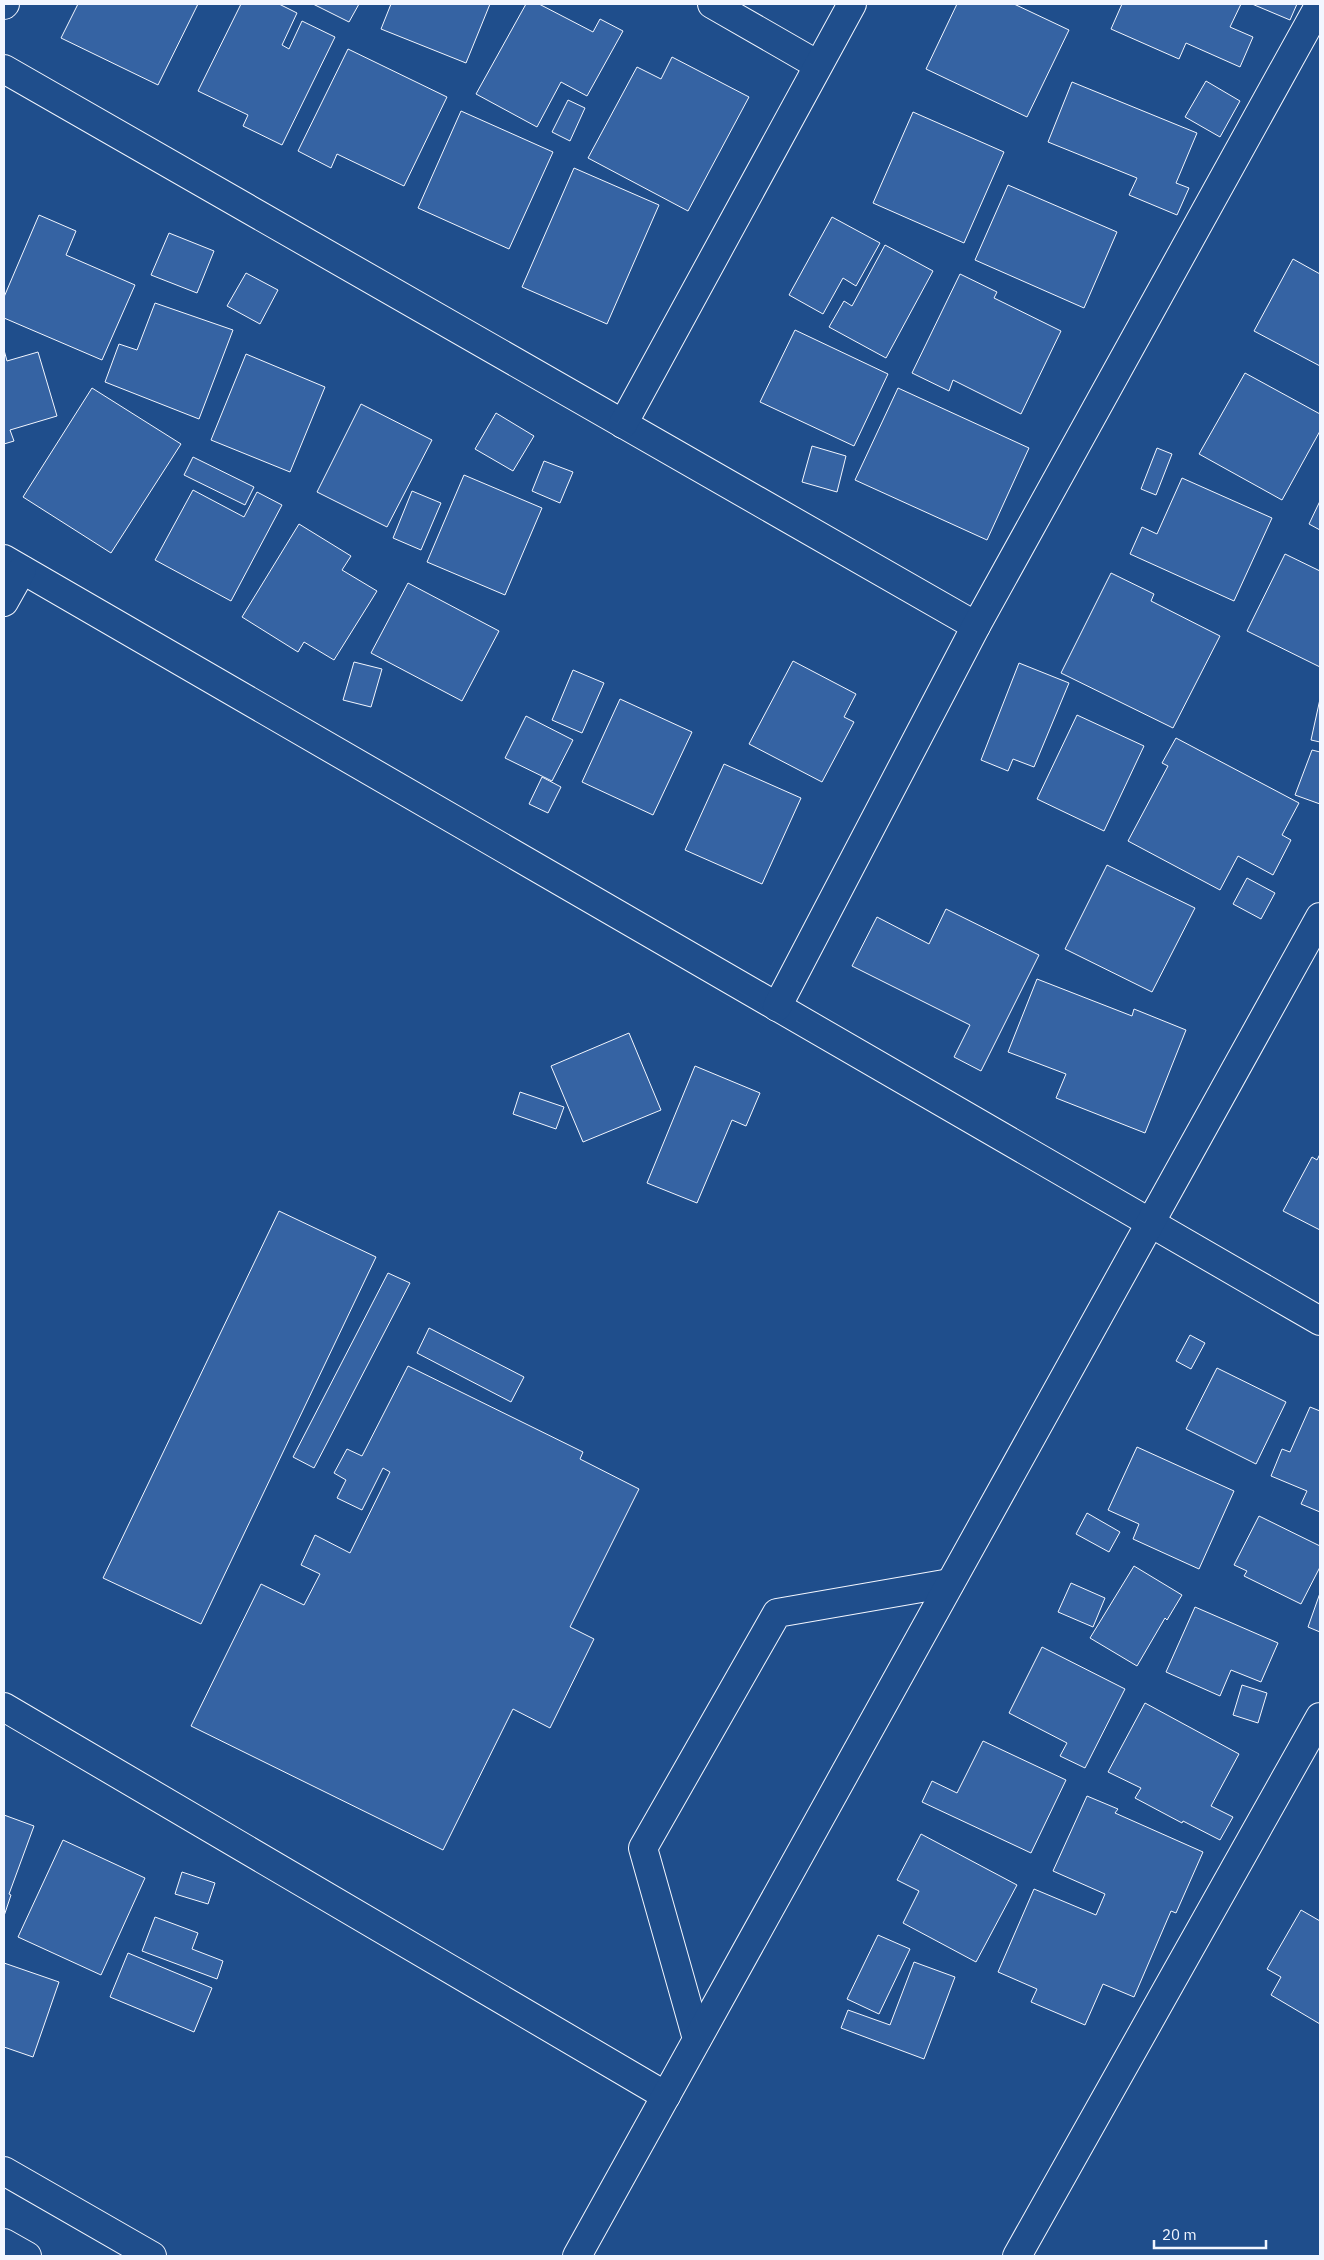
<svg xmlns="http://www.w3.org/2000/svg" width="1324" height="2260" font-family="'IBM Plex Sans',sans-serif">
<rect width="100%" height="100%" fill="#1f4e8c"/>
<g fill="#3563a3" stroke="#f2f6ff">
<path d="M78 4H198L158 85 61 38Z"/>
<path d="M241 4H279L297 13 282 45 289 49 302 21 335 37 282 145 243 126 248 115 198 91Z"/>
<path d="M313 4H359L349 22Z"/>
<path d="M391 4H490L466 63 381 29Z"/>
<path d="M526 4H539L593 32 600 19 623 31 587 96 561 82 537 127 476 94Z"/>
<path d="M957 4H1014L1069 30 1027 117 926 69Z"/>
<path d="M1122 4H1241L1230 27 1253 37 1240 67 1186 43 1179 59 1111 29Z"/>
<path d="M1252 4H1297L1290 20Z"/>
<path d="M348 49 447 97 404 186 337 154 331 168 298 151Z"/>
<path d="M672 57 749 97 688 211 588 158 637 67 661 79Z"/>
<path d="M1206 81 1240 101 1220 137 1185 117Z"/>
<path d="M1072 82 1197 133 1176 183 1189 188 1177 215 1129 195 1137 178 1048 142Z"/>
<path d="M568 100 585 108 570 141 552 132Z"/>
<path d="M461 111 553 152 509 249 418 208Z"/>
<path d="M913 112 1004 152 964 243 873 203Z"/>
<path d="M574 168 659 205 607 324 522 287Z"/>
<path d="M1008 185 1117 232 1084 308 975 260Z"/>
<path d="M39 215 76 231 66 255 135 285 102 360 4 318V297Z"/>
<path d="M832 217 880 243 856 286 843 278 823 314 789 295Z"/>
<path d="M169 233 214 251 197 293 151 275Z"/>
<path d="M885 245 933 271 886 358 829 327 844 301 852 306Z"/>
<path d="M1293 259 1320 274V366L1254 331Z"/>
<path d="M246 273 278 290 260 324 227 306Z"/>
<path d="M960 274 997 292 994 298 1061 331 1021 414 953 380 949 391 912 373Z"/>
<path d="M155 303 233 330 199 419 105 382 119 344 137 350Z"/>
<path d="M795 330 888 374 854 446 760 402Z"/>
<path d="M4 350 7 361 38 352 57 416 10 430 14 441 4 444Z"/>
<path d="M246 354 325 387 290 472 211 440Z"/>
<path d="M1245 373 1320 414V431L1282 500 1199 454Z"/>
<path d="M92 388 181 444 111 553 23 497Z"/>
<path d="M898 388 1029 448 987 540 855 480Z"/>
<path d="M361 404 432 440 387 527 317 492Z"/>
<path d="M496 413 534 436 513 471 475 449Z"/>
<path d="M812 446 846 456 837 492 802 482Z"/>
<path d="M1157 448 1172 454 1156 495 1141 489Z"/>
<path d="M193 457 254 487 245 505 184 475Z"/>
<path d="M544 461 573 472 560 503 532 491Z"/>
<path d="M464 475 542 508 505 595 427 562Z"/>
<path d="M1182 478 1272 518 1234 601 1130 554 1142 527 1157 534Z"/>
<path d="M193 490 244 517 257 492 282 505 231 601 155 560Z"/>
<path d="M412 491 441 503 421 550 393 538Z"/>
<path d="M1320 501V530L1309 524Z"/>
<path d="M299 524 351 556 342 570 377 591 334 660 304 642 298 652 242 617Z"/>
<path d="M1285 554 1320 571V667L1247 631Z"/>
<path d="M1111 573 1154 594 1151 601 1220 636 1173 728 1061 673Z"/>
<path d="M408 583 499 631 462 701 371 653Z"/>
<path d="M793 661 856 694 844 717 854 722 822 782 749 744Z"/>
<path d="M354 662 382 669 371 707 343 700Z"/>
<path d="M1019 663 1069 683 1034 767 1013 759 1008 771 981 760Z"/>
<path d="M573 670 604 683 582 733 552 720Z"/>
<path d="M620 699 692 732 653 815 582 782Z"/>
<path d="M1320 699V742L1311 740Z"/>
<path d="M1077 715 1144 746 1104 831 1037 799Z"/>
<path d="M526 716 573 740 552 781 505 758Z"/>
<path d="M1176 738 1299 803 1282 835 1291 840 1273 875 1238 856 1220 890 1128 841 1168 766 1162 763Z"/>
<path d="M1312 750 1320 752V804L1295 795Z"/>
<path d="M724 764 801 798 762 884 685 850Z"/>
<path d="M542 777 561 787 548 813 529 804Z"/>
<path d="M1107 865 1195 908 1152 992 1065 949Z"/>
<path d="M1247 878 1275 893 1261 919 1233 904Z"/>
<path d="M946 909 1039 955 981 1071 954 1057 970 1025 852 966 877 917 929 944Z"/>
<path d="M1037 979 1132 1016 1134 1009 1186 1030 1145 1133 1056 1098 1066 1074 1008 1052Z"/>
<path d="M629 1033 661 1110 583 1142 551 1066Z"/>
<path d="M695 1066 760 1093 746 1126 732 1120 697 1203 647 1183Z"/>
<path d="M520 1092 564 1107 556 1129 513 1114Z"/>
<path d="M1320 1154V1230L1283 1211 1312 1157 1317 1160Z"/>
<path d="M279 1211 376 1257 201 1624 103 1578Z"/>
<path d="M388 1273 410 1283 314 1468 293 1457Z"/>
<path d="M429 1328 524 1377 511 1402 417 1353Z"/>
<path d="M1190 1335 1205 1343 1191 1369 1176 1361Z"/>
<path d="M408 1366 583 1452 580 1459 639 1489 570 1627 594 1639 550 1728 513 1709 443 1850 191 1726 261 1584 304 1605 320 1574 301 1565 315 1535 350 1553 390 1472 383 1468 362 1510 337 1498 346 1480 334 1473 347 1449 362 1456Z"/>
<path d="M1217 1368 1286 1402 1256 1464 1186 1429Z"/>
<path d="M1310 1407 1320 1411V1512L1301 1504 1307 1491 1271 1476 1282 1449 1290 1452Z"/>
<path d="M1137 1447 1234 1491 1199 1569 1133 1539 1139 1524 1108 1510Z"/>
<path d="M1087 1513 1120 1532 1109 1552 1076 1534Z"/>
<path d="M1259 1516 1320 1546V1567L1301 1604 1244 1576 1247 1571 1234 1565Z"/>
<path d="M1134 1566 1182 1595 1167 1620 1165 1618 1137 1666 1090 1638Z"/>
<path d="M1071 1583 1105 1598 1093 1627 1058 1612Z"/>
<path d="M1320 1593V1632L1308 1627Z"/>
<path d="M1195 1607 1278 1643 1261 1682 1231 1670 1220 1696 1166 1672Z"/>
<path d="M1042 1647 1125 1689 1085 1768 1060 1756 1067 1743 1009 1713Z"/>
<path d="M1242 1685 1267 1693 1258 1723 1233 1715Z"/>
<path d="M1145 1703 1239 1754 1211 1806 1233 1817 1220 1840 1183 1821 1182 1823 1135 1798 1141 1788 1108 1772Z"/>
<path d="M983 1741 1066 1780 1031 1853 922 1802 932 1781 957 1793Z"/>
<path d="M1087 1796 1118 1809 1115 1813 1203 1852 1176 1913 1171 1911 1134 1997 1103 1984 1085 2025 1031 2002 1037 1989 998 1972 1034 1889 1096 1915 1105 1894 1053 1871Z"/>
<path d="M4 1815 34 1826 9 1894 11 1895 4 1916Z"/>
<path d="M921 1834 1017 1885 976 1962 903 1923 919 1891 897 1880Z"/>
<path d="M63 1840 145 1878 101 1975 18 1937Z"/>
<path d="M182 1872 215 1883 208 1904 175 1894Z"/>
<path d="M1301 1910 1320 1921V2024L1271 1995 1281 1977 1267 1969Z"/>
<path d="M155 1917 198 1933 192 1949 223 1961 217 1979 142 1951Z"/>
<path d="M878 1935 910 1949 879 2014 847 1999Z"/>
<path d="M128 1953 212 1988 194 2032 110 1997Z"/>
<path d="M914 1962 955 1977 924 2059 841 2028 848 2010 890 2025Z"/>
<path d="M4 1963 59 1982 33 2057 4 2047Z"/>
</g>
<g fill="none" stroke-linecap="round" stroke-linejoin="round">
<g stroke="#f2f6ff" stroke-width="30">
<g id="minor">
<path d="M712 4 818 65"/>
<path d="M4 5 5 4"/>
<path d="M4 69 976 626"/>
<path d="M623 424 852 4"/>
<path d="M4 559 1320 1321"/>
<path d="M4 602 22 570"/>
<path d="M777 1007 976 626 1320 4"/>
<path d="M4 1707 666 2096"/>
<path d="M697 2039 643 1848 777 1613 950 1583"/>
<path d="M577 2256 1320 917"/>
<path d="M1017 2256 1320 1717"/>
</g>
</g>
<g stroke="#f2f6ff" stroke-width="30">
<g id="tertiary">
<path d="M4 2171 152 2256"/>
<path d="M4 2243 27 2256"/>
</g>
</g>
<use href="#minor" stroke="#1f4e8c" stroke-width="28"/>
<use href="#tertiary" stroke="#1f4e8c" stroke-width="28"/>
</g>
<rect width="1324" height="2260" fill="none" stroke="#f2f6ff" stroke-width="10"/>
<path d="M1154 2240v8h112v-8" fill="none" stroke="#f2f6ff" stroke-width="2.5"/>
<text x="1162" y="2240" font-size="15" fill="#f2f6ff" stroke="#1f4e8c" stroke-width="4" paint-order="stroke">20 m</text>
</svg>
